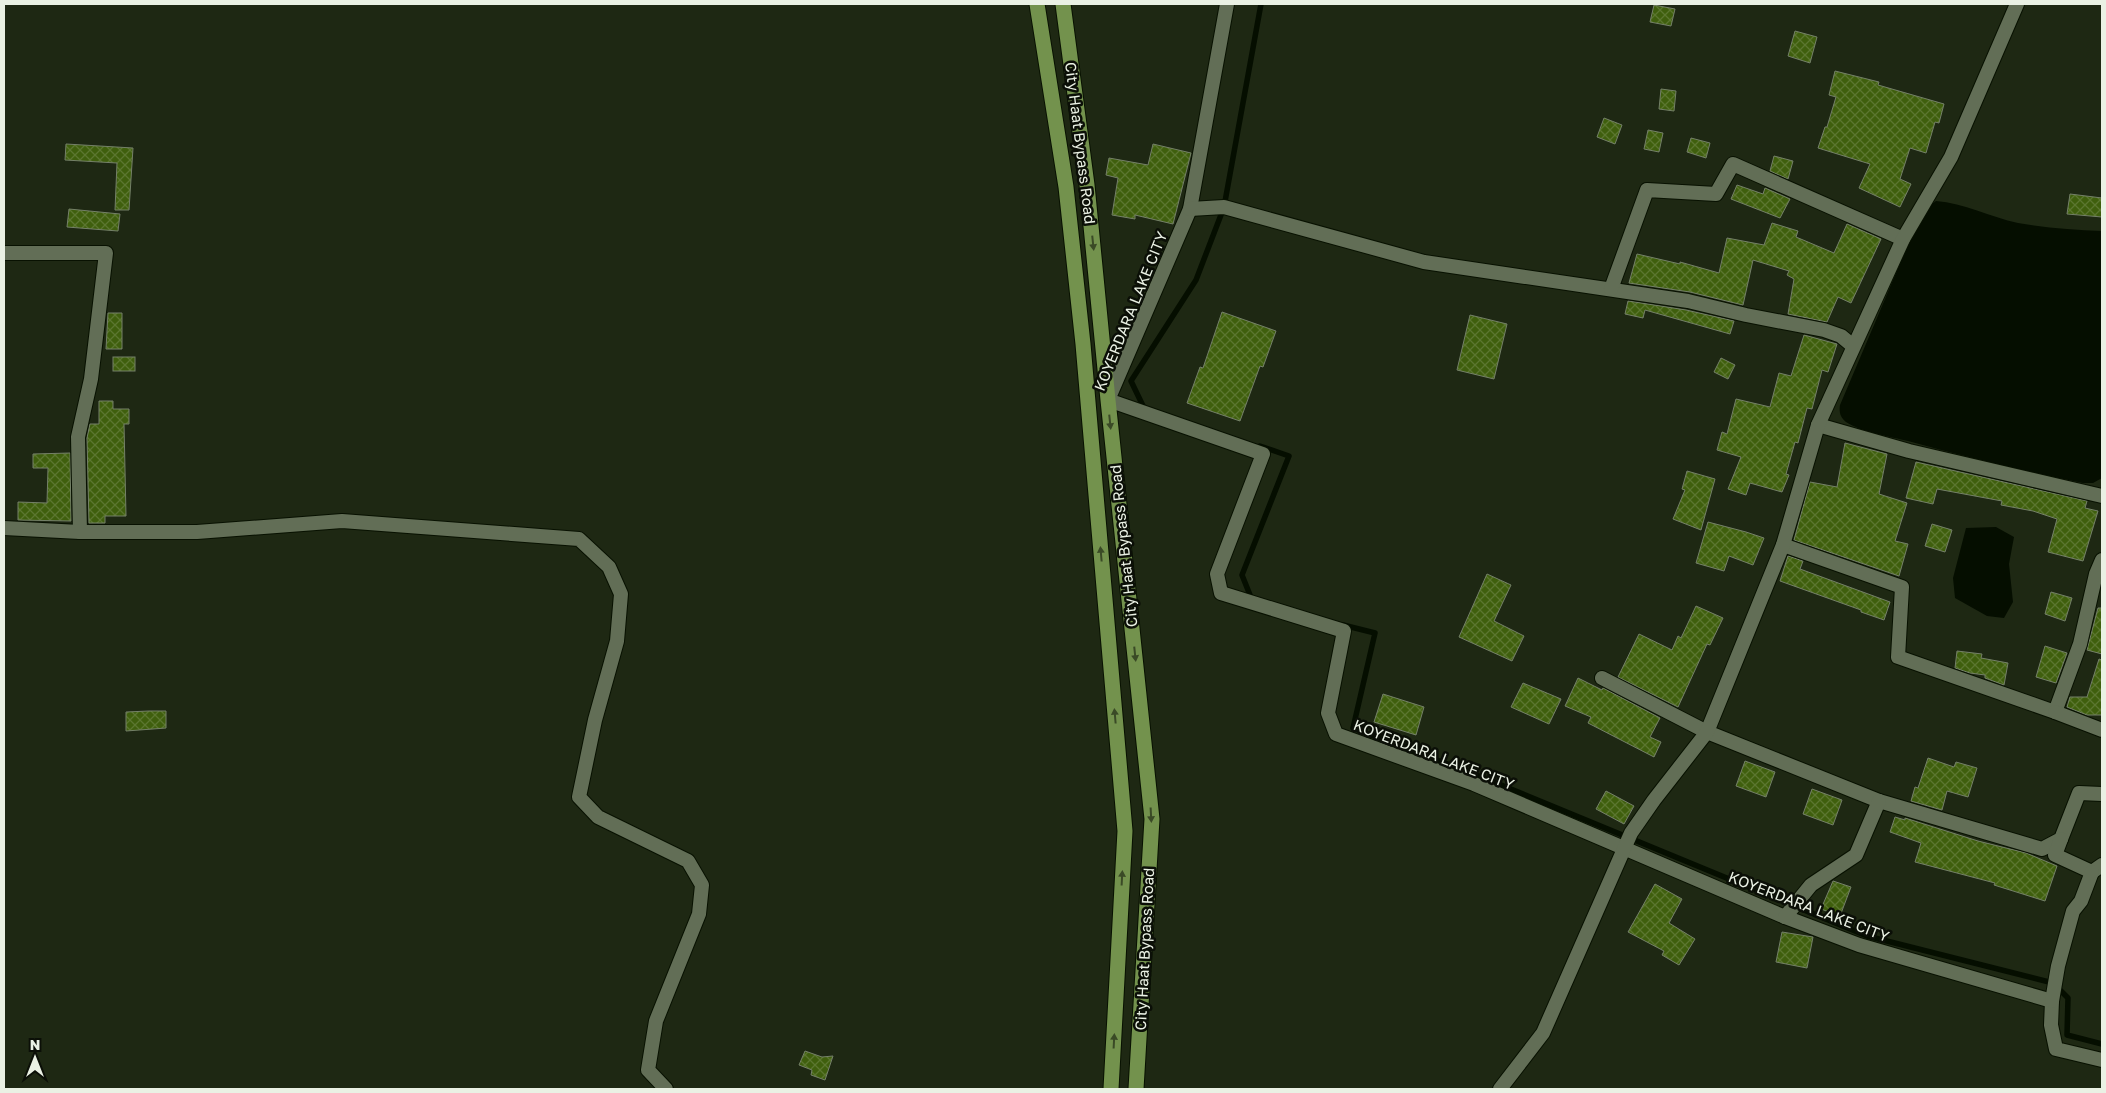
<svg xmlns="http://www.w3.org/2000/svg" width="2106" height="1093" font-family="'Golos Text',sans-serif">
<defs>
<pattern id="building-cross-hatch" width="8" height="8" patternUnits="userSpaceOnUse" patternTransform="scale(1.25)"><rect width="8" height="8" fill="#3f5f0d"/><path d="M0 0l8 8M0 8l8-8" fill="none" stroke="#5b7630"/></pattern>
</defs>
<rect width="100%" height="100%" fill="#1e2813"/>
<g fill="#050e00">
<path d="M1936 201C1964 203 1990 217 2018 223 2046 228 2074 230 2102 231V478L2093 483H2083C2025 471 1966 457 1908 441 1891 437 1861 432 1846 422 1840 417 1839 412 1840 405L1916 226 1924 210Z"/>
<path d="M1996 527 2014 537 2009 564 2013 602 2004 618 1987 616 1955 598 1953 578 1966 528Z"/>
</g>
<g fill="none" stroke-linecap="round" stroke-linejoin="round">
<g stroke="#050e00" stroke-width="5.5">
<path d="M1147 409 1144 408 1131 381 1196 280 1224 207 1261 4"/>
<path d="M1252 600 1242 575 1289 456 1260 446"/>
<path d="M1343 625 1375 633 1353 728 1489 780 1867 936 2053 983 2068 998 2067 1035 2102 1044"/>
</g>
</g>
<g fill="url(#building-cross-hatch)" stroke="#748068">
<path d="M1654 5 1675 9 1671 26 1650 22Z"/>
<path d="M1795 31 1817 37 1810 63 1788 56Z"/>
<path d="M1835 71 1879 82 1878 85 1944 104 1939 123 1935 122 1926 153 1910 148 1900 179 1911 184 1900 207 1859 188 1870 164 1818 148 1825 127H1827L1836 97 1829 95Z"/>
<path d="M1661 89 1676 91 1674 111 1659 109Z"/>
<path d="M1604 118 1622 125 1615 144 1597 137Z"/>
<path d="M1648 130 1663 133 1659 152 1644 149Z"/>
<path d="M1691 138 1710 143 1706 158 1687 152Z"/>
<path d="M66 144 133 148 129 210H115L117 163 65 160Z"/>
<path d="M1153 144 1191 153 1173 224 1135 215V219L1112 215 1118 178 1106 175 1109 158 1148 165Z"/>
<path d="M1774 156 1793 161 1788 179 1770 171Z"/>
<path d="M1737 185 1763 194 1765 188 1790 199 1780 218 1731 199Z"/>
<path d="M2070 194 2102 198V217L2067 214Z"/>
<path d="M69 209 120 214 118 231 67 227Z"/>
<path d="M1772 223 1798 231 1796 237 1834 253 1847 224 1881 239 1851 303 1838 297 1827 322 1788 314 1794 279 1787 275 1789 271 1753 260 1743 305 1690 292 1629 283 1637 254 1680 264V262L1719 273 1727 238 1764 245Z"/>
<path d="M1628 301 1686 310 1734 321 1730 334 1645 310 1643 318 1625 314Z"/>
<path d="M1222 312 1276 331 1263 367 1260 366 1240 421 1187 403 1200 367 1203 368Z"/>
<path d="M108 313H122V349H106Z"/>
<path d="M1470 315 1507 324 1494 379 1457 370Z"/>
<path d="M1804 335 1837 344 1828 372 1822 370 1812 409 1807 408 1798 443 1795 442 1786 474 1789 475 1782 492 1750 483 1746 495 1728 489 1741 457 1717 450 1722 432 1727 434 1736 399 1770 407 1779 373 1791 376Z"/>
<rect x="113" y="357" width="22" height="14"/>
<path d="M1721 358 1735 365 1728 379 1714 372Z"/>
<path d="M99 401H113V409H129V424H124L126 516H105V523H89L87 438 90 424H99Z"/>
<path d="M1845 443 1887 454 1879 494 1907 503 1895 541 1908 544 1899 576 1794 540 1810 482 1837 487Z"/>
<path d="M70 453 71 521 18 520V502L47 503 48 468H33V454Z"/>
<path d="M1916 462 2087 501 2085 508 2098 511 2083 561 2048 552 2057 519 2033 511 2001 505 2002 501 1937 489 1933 504 1906 498Z"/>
<path d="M1687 471 1715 479 1701 530 1673 519 1685 490 1682 489Z"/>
<path d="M1708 522 1746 532 1764 538 1753 565 1729 556 1724 571 1696 563Z"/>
<path d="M1932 524 1952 530 1945 552 1925 546Z"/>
<path d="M1788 556 1803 561 1800 569 1890 602 1884 620 1861 612V610L1780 581Z"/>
<path d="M1487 574 1511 585 1494 621 1524 636 1512 661 1459 637Z"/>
<path d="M2051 592 2072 598 2065 621 2045 614Z"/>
<path d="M1696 606 1723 618 1710 645 1707 644 1678 707 1618 677 1639 634 1672 650 1678 636 1681 638Z"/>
<path d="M2098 608H2102V654L2087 650Z"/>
<path d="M2045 646 2067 653 2056 683 2036 677Z"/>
<path d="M1957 651 1982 654 1981 658 2008 663 2004 685 1985 678V675L1970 673 1955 668Z"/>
<path d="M2099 659 2102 660V715H2087L2067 707 2070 697H2087Z"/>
<path d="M1578 678 1602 690 1603 688 1660 718 1650 737 1661 742 1654 757 1588 723 1591 717 1565 706Z"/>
<path d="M1523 683 1561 699 1549 724 1511 707Z"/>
<path d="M1383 694 1424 707 1416 735 1374 722Z"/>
<path d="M149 711H166V728L126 731V712Z"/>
<path d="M1928 758 1954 767 1956 762 1977 768 1968 797 1947 791 1942 810 1911 801 1915 787 1918 788Z"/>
<path d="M1745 761 1775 772 1766 797 1736 786Z"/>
<path d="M1812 789 1842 800 1833 825 1803 814Z"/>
<path d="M1606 791 1634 806 1624 824 1596 809Z"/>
<path d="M1895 817 1905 820V818L1978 841 2026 853 2057 866 2045 901 1994 885 1995 883 1915 862 1921 843 1890 832Z"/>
<path d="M1833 881 1851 887 1840 916 1821 909Z"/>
<path d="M1655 884 1682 899 1669 923 1695 939 1679 965 1662 955 1664 951 1628 932Z"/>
<path d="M1782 932 1813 937 1807 968 1776 962Z"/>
<path d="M805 1051 822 1057 833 1056 825 1080 811 1075 812 1070 799 1065Z"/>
</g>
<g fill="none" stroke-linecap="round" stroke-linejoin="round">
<g stroke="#081101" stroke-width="16">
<g id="street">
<path d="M1227 4 1190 209 1108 400 1263 454 1217 574 1221 593 1344 631 1328 713 1336 734 1474 784 1785 917 1859 945 2052 1001 2051 1025 2056 1049 2102 1060"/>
<path d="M1190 209 1224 207 1424 262 1688 301 1746 315 1824 330 1841 336 1853 346"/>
<path d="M4 253H106L91 379 78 437 80 532"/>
<path d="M1611 289 1647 190 1716 194 1733 164 1903 239"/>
<path d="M1818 425 1909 451 2102 496"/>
<path d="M4 528 80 532H197L342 521 579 539 609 567 621 594 617 641 595 720 579 797 598 817 688 861 702 885 699 914 656 1021 648 1070 666 1089"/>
<path d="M1783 545 1902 587 1898 657 2055 712 2080 644 2096 574 2102 560"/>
<path d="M1602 678 1707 732 1879 801 2042 849 2061 839 2079 793 2102 794"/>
<path d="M2055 712 2102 730"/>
<path d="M2061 839 2055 855 2092 872 2102 865"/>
<path d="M1785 917 1811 885 1856 855 1879 801"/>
<path d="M2052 1001 2058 966 2073 911 2081 901 2092 872"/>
<path d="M1500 1089 1543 1033 1631 833 1654 800 1707 732 1783 545 1818 425 1903 239 1951 157 2017 4"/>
</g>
</g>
<g stroke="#081101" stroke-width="17">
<g id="primary">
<path d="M1037 4 1066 187 1083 344 1125 831 1111 1089"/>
<path d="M1063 4 1087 185 1108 400 1152 819 1136 1089"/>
</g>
</g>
<use href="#street" stroke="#626e56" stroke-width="14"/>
<use href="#primary" stroke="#73924d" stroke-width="15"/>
</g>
<defs><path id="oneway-solid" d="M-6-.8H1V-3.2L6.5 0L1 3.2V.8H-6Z" transform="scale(1.25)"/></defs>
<g fill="#3a4a26">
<use href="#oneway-solid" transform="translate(1093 243) rotate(84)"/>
<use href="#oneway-solid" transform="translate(1110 422) rotate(84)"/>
<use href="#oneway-solid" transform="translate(1101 554) rotate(-95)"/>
<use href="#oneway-solid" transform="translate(1135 654) rotate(84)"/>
<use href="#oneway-solid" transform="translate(1115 716) rotate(-95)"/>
<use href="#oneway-solid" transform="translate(1151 815) rotate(87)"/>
<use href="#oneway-solid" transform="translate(1122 878) rotate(-87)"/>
<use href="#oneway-solid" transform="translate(1114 1041) rotate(-87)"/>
</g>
<g text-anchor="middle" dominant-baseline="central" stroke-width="5" stroke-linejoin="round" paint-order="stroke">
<g font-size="15" fill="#eaf1e4" stroke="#0b0f07">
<text transform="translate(1081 143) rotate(83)">City Haat Bypass Road</text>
<text transform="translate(1130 311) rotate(-68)">KOYERDARA LAKE CITY</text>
<text transform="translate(1123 546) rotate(-96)">City Haat Bypass Road</text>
<text transform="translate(1434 754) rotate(21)">KOYERDARA LAKE CITY</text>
<text transform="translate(1809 906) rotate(21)">KOYERDARA LAKE CITY</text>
<text transform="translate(1144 949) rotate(-87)">City Haat Bypass Road</text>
</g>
</g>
<rect width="2106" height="1093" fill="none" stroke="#eaf1e4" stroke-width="10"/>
<g transform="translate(35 1058)" stroke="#0b0f07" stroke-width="4" paint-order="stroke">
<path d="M0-4L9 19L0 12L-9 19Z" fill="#eaf1e4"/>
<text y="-8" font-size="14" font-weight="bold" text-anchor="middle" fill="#eaf1e4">N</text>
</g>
</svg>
